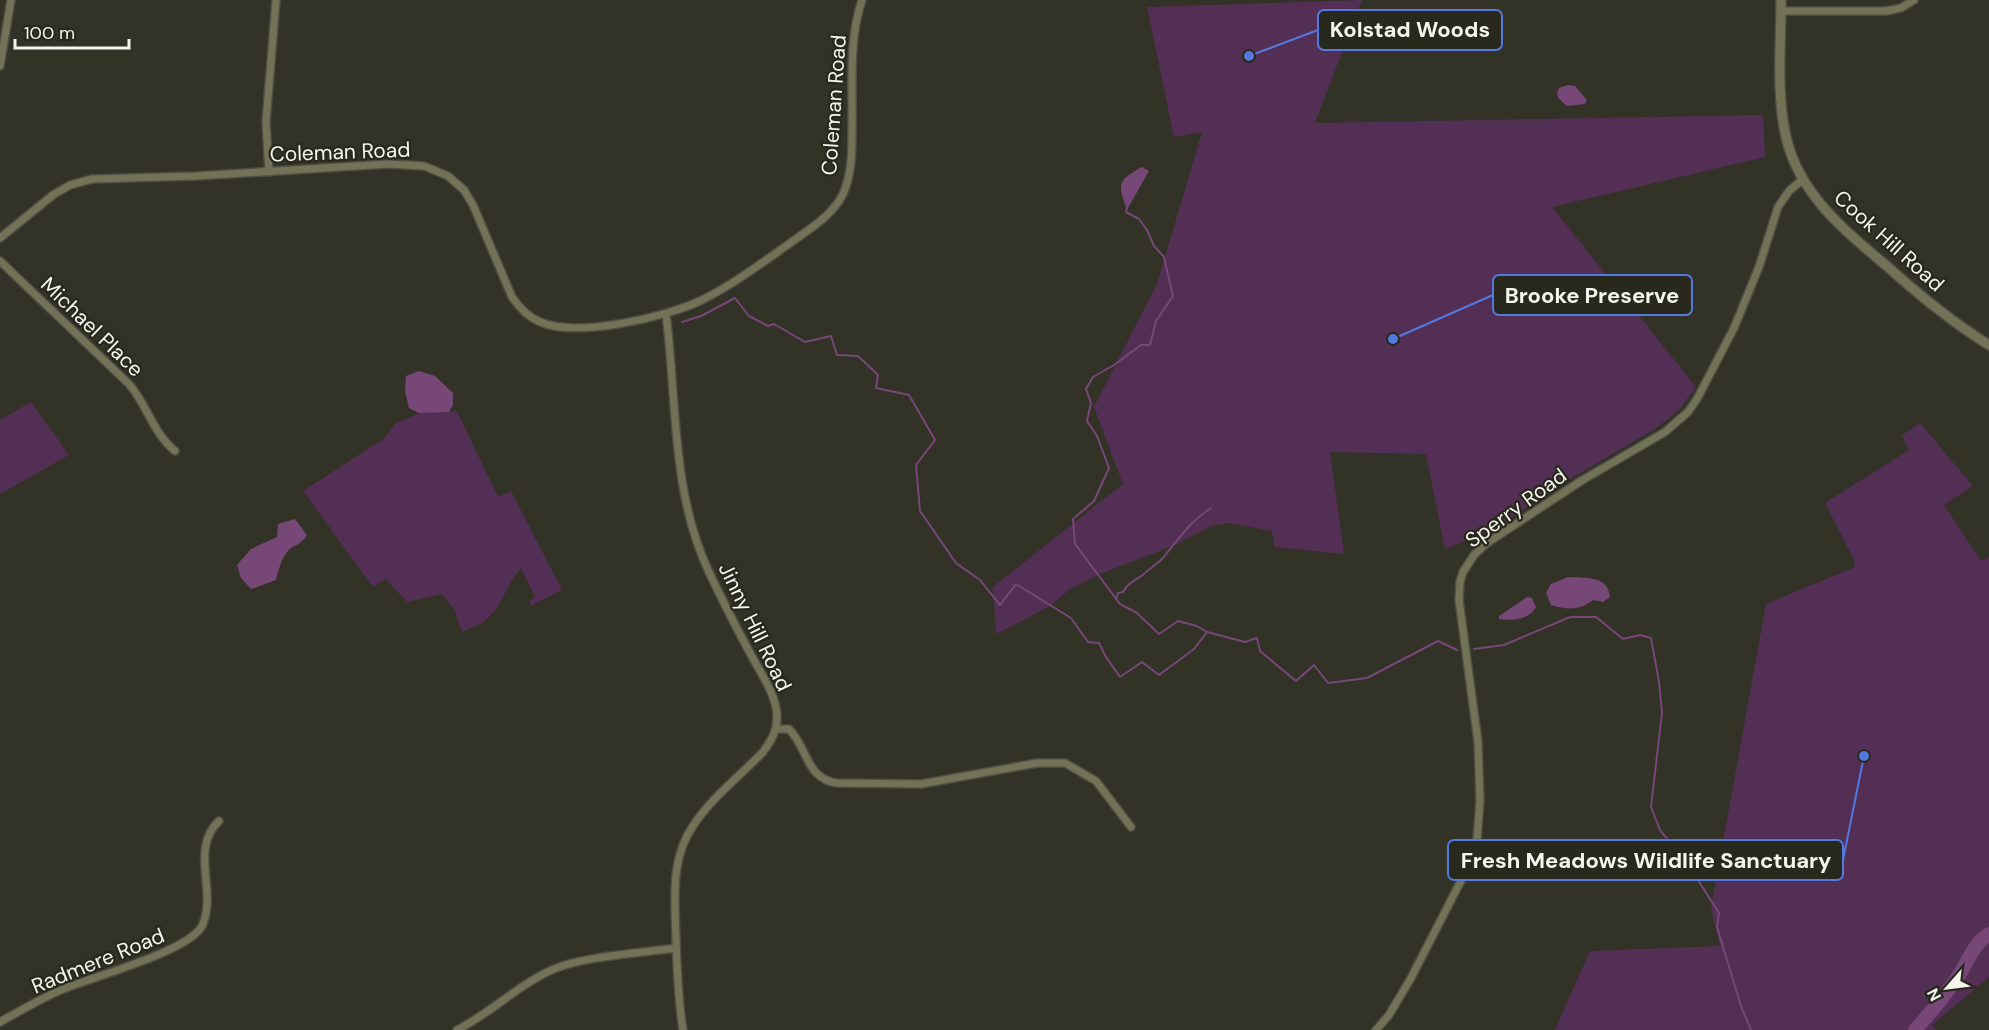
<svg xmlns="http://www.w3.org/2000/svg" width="1989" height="1030" font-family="'DM Sans',sans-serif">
<rect width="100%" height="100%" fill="#323227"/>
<g fill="#542f55">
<path d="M1362 0 1315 123 1763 115 1765 157 1552 207 1696 387 1678 411 1655 429 1568 480 1496 528 1445 549 1426 454 1330 452 1344 554 1275 547 1272 531 1229 523 1211 526 1175 545 1100 574 1070 589 1050 606 996 634 993 587 1123 484 1094 407 1157 284 1202 132 1174 137 1147 7Z"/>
<path d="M31 402 69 455 0 494V420Z"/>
<path d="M457 411 498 497 511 491 562 590 530 606V600L535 597 521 568C507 583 503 605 487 619 481 625 470 628 462 632L454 609 442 594 407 602 386 579 373 587 303 491 385 438 395 424 419 413Z"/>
<path d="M1920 423 1973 486 1944 505 1981 561 1989 557V977L1932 1025 1936 1030H1555L1590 951 1720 946 1711 908 1766 604 1855 567 1853 558 1825 503 1909 450 1902 435Z"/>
</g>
<g fill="#774778">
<path d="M1568 85 1575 86 1587 100 1585 104 1567 106 1559 99 1557 94 1559 88Z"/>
<path d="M1142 167 1149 171 1128 208 1126 207C1117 182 1119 180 1142 167Z"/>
<path d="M419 371 435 376 453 393V405L449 412 419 413 409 408 405 391 406 376Z"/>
<path d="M295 519 307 535C302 543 298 544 291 548 282 555 279 569 276 580L251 589 241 578 237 565 251 549 277 537 278 524Z"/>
<path d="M1568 577C1585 578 1608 575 1610 597L1603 602 1593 600C1579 611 1567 610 1551 605L1546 593 1551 584Z"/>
<path d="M1527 597 1532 598 1536 607C1529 620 1512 621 1499 619V616Z"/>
</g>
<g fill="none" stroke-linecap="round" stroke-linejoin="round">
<g stroke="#774778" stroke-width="2">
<path d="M1127 208 1126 212 1139 219 1147 230 1154 246 1164 257 1173 296 1156 321 1150 345H1141L1114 365 1093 377 1086 389 1091 403 1087 421 1097 436 1109 468 1094 501 1073 519 1075 544 1120 604 1137 613 1159 634 1178 621 1197 626 1207 632"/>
<path d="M682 322 701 316 735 298 749 316 768 326 774 324 805 342 831 336 837 355 858 356 878 375 876 388 909 395 935 440 916 465 920 511 956 563 980 580 1000 605 1016 584 1071 618 1088 642 1099 643 1106 657 1120 677 1142 662 1159 675 1194 649 1207 632 1245 642 1257 638 1260 651 1296 681 1314 665 1328 683 1367 678 1438 641 1457 650"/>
<path d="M1116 599 1118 593 1123 592C1127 583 1136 580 1144 574 1149 569 1157 564 1162 559 1181 537 1186 525 1211 508"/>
<path d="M1474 649 1504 645 1570 617H1596L1623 639 1640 635 1651 638 1659 682 1662 713 1651 807 1660 830 1689 866 1719 913 1717 927 1741 1006 1751 1030"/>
</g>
<path stroke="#774778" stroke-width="14" d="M1915 1030C1931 1012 1946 995 1959 975 1969 960 1973 944 1989 934"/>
<g stroke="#4d4d43" stroke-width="10">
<g id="minor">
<path d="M1781 11H1886L1901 8 1914 0"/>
<path d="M0 66 11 0"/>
<path d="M269 172 266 122 276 0"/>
<path d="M0 238 53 195 70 185 92 179 196 176 388 164 424 166 448 176 464 190 473 205 512 297C519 307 527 316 538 321 574 339 667 317 702 300 732 285 759 265 786 246 806 231 832 217 843 194 852 174 852 152 852 131 853 89 848 41 862 0"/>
<path d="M0 261 129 384C148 406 152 432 175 451"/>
<path d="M666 314C677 399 671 492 709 572 722 600 736 627 750 653 760 672 776 694 777 715 778 730 771 741 763 752 740 776 711 798 693 826 670 859 675 900 676 938 677 969 678 1000 683 1030"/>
<path d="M776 729H789C808 748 806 779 837 783L921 784 1037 763H1065L1096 781 1131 827"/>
<path d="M0 1022C20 1011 40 999 61 990 91 977 188 952 202 926 218 892 189 849 219 821"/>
<path d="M457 1030C491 1013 519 984 554 969 584 956 642 953 676 948"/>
<path d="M1376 1030 1389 1015 1411 978 1466 871 1477 840 1480 800 1478 742 1459 600 1460 582 1463 572 1474 555 1487 543 1581 481 1665 432 1688 412 1697 399 1734 328 1759 267 1778 207 1789 191 1803 179"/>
</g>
</g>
<g stroke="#4d4d43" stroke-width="12">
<path id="tertiary" d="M1781 0C1781 45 1776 93 1786 137 1799 194 1845 231 1888 267 1920 296 1952 322 1989 345"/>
</g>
<use href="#minor" stroke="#727356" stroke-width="7"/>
<use href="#tertiary" stroke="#727356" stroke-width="9"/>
</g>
<g text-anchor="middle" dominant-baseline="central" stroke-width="4.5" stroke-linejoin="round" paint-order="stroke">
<g font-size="21" fill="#f4f5ee" stroke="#28281d">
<text transform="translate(834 105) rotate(-86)">Coleman Road</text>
<text transform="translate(340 152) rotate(-2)">Coleman Road</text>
<text transform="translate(1889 241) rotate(42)">Cook Hill Road</text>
<text transform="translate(92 327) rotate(44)">Michael Place</text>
<text transform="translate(1516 508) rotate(-36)">Sperry Road</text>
<text transform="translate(755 627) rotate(64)">Jinny Hill Road</text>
<text transform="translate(98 961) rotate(-22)">Radmere Road</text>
</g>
</g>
<path fill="none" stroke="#5378de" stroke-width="2" d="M1249 56L1318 30M1393 339L1493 295M1864 756L1843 860"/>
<g fill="#5378de" stroke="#28281d" stroke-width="2">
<circle cx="1249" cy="56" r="6"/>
<circle cx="1393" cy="339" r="6"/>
<circle cx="1864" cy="756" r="6"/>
</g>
<g fill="#28281d" stroke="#5378de" stroke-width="2">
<rect x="1318" y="10" width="184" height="40" rx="6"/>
<rect x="1493" y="275" width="199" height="40" rx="6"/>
<rect x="1448" y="840" width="395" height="40" rx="6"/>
</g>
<g font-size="22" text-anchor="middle" font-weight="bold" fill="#f4f5ee">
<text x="1410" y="37">Kolstad Woods</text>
<text x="1592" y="303">Brooke Preserve</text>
<text x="1646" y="868">Fresh Meadows Wildlife Sanctuary</text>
</g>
<g transform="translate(1947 988) rotate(242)" stroke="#28281d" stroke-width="4.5" paint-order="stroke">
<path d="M0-4.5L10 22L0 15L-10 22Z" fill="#f4f5ee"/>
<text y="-9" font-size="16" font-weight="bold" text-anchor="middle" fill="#f4f5ee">N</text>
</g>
<path d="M15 39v9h114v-9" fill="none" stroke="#f4f5ee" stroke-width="3"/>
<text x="24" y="39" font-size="18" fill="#f4f5ee" stroke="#28281d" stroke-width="4.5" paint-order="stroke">100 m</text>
</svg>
